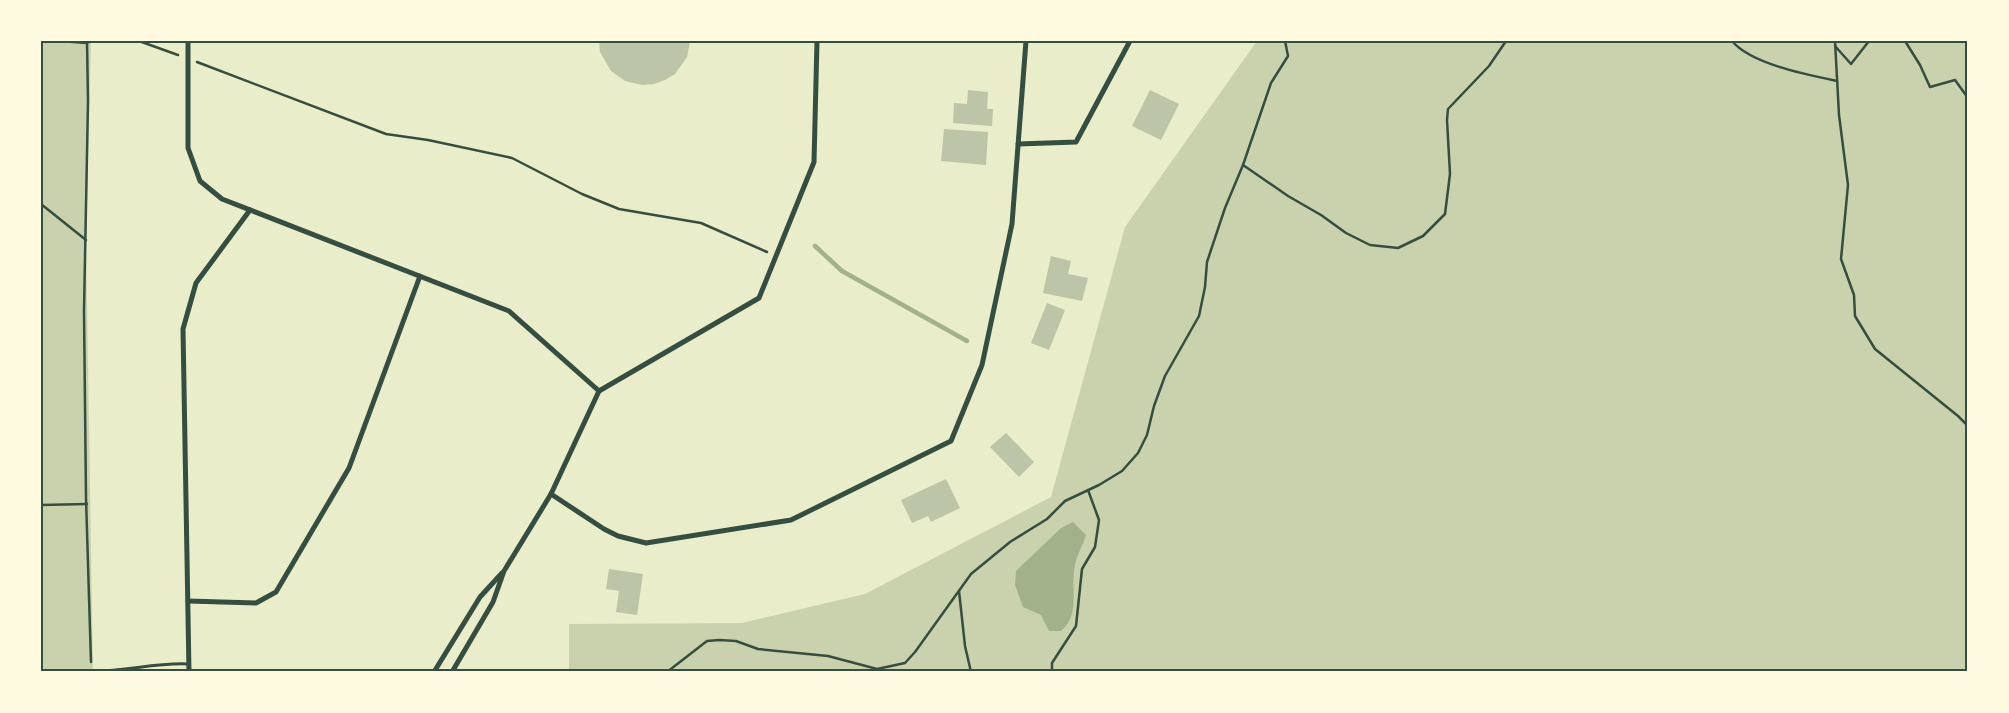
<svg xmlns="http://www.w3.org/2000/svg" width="2009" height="713" font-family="Barlow,sans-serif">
<rect width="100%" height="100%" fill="#e9edc9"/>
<g fill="#cad2ad">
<path d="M41 41H91L86 240 93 672H41Z"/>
<path d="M1257 41H1968V672H569V624L742 623 865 594 1051 497 1125 227Z"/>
</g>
<path fill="#a3b18a" d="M1073 522 1086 535C1083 545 1077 555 1075 565 1070 587 1081 615 1061 631H1049L1041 615 1023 607 1015 585 1016 571 1061 528Z"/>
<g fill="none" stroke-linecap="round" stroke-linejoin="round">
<path stroke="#a3b18a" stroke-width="4.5" d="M815 246 842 271 967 341"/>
</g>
<g fill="#bcc5a7">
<path d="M599 41H690L687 57 675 74 665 80 654 84 642 85 625 81 611 71 600 52Z"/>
<path d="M968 90 988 92 987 109H993L992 126 953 123 954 103 967 104Z"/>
<path d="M1150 90 1179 104 1161 140 1132 126Z"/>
<path d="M944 129 988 132 986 165 941 161Z"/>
<path d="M1051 256 1071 261 1068 274 1088 278 1082 301 1043 293Z"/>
<path d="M1047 303 1065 310 1049 350 1031 343Z"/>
<path d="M1006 433 1034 462 1019 477 990 447Z"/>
<path d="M946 479 960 508 931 522 928 516 912 523 901 500Z"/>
<path d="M609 569 643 574 637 615 616 612 619 591 606 589Z"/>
</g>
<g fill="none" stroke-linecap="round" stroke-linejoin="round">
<g stroke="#344e41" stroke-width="2.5">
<path d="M59 41 87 43 90 41"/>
<path d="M87 41 88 101 84 311 86 498 91 662"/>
<path d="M139 41 178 55"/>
<path d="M1732 41C1751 64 1808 75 1837 81"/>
<path d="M1835 41 1839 115 1848 185 1841 259 1854 295 1855 316 1875 349 1958 416 1968 426"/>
<path d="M1905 41 1920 65 1930 87 1955 80 1968 98"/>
<path d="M1835 46 1851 64 1869 41"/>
<path d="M197 62 386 134 428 140 512 158 582 194 619 209 701 223 767 252"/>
<path d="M1243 165 1271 83 1288 56 1285 41"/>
<path d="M41 204 86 240"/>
<path d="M41 505 87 504"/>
<path d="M959 591 965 646 971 672"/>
<path d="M667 672 707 641 719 640 736 641 758 649 828 656 877 669 905 663 915 652 971 574 1010 542 1047 519 1065 501 1099 485 1122 471 1138 453 1147 435 1154 406 1165 376 1199 316 1205 287 1207 262 1225 208 1243 165 1288 196 1321 215 1346 233 1370 245 1398 248 1423 236 1445 214 1450 174 1447 120 1448 109 1489 66 1506 41"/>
<path d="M1052 672V663L1076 626 1082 569 1095 547 1099 520 1088 490"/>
</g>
<path stroke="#344e41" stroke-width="3" d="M91 671C124 672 156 662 189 664"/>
<g stroke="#344e41" stroke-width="5">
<path d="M188 41V148L200 181 222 199 509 311 599 391"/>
<path d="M1018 144 1076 142 1130 41"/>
<path d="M551 494 604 529 618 536 646 543 791 520 951 441 982 365 1012 224 1026 41"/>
<path d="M188 601 256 603 276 592 349 468 420 276"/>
<path d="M189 672 183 329 196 283 250 210"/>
<path d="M434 672 480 597 502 573"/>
<path d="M452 672 493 602 504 571 551 494 599 391 759 298 814 162 817 41"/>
</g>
</g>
<rect width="2009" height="713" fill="none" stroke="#fefae0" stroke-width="85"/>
<rect x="42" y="42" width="1924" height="628" fill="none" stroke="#344e41" stroke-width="2"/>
</svg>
